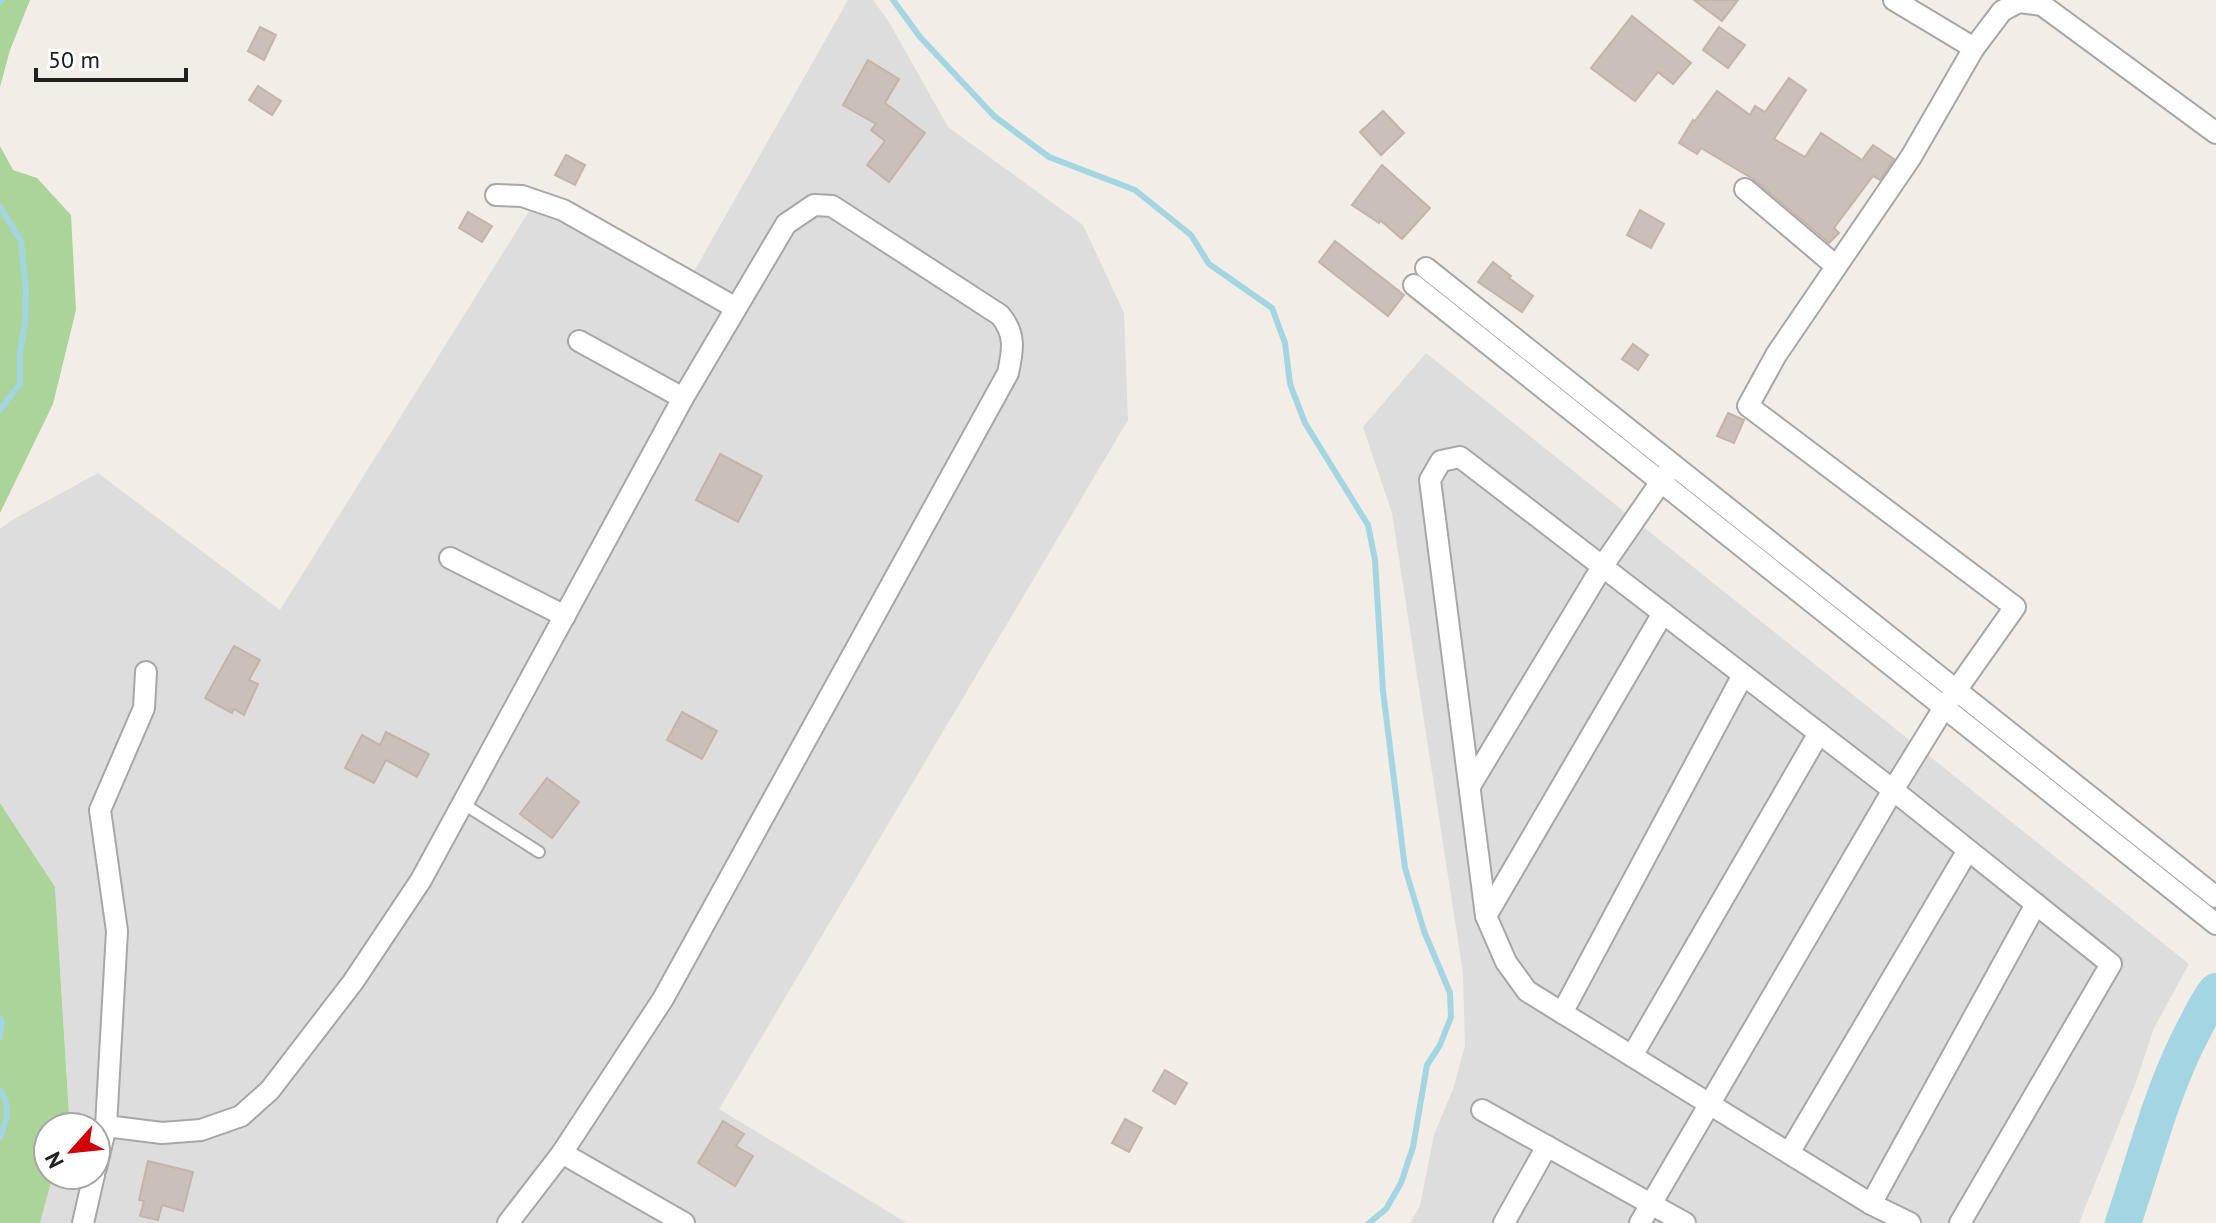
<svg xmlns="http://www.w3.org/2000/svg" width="2216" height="1223" font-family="'PT Sans',sans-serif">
<rect width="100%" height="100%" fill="#f2ede6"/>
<g fill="#dedddd">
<path d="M848 0H873L889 22 948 127 1083 225 1124 313 1128 420 719 1109 907 1223H40L53 1175H96V1127H66L69 1114 55 887 0 803V529L12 520 98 473 280 610 539 195 688 282Z"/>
<path d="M1426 353 2189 964 2154 1028 2136 1082 2079 1223H1410L1420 1206 1434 1135 1453 1089 1465 1046 1463 973 1392 513 1363 427Z"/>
</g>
<g fill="#abd498">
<path d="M0 0H30L10 50 0 87Z"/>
<path d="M0 146 13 170 37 178 71 215 76 310 53 404 0 513Z"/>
<path d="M0 803 55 887 69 1115 66 1127H48V1175H53L40 1223H0Z"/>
</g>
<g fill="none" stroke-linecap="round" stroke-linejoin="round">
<g stroke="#a3d6e2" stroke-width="6">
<path d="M893 0 920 37 994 116 1049 157 1135 190 1191 235 1209 264 1272 308 1285 343 1290 384 1305 423 1368 525 1375 560 1383 691 1405 868 1424 931 1450 993 1451 1017 1440 1045 1427 1065 1413 1147 1401 1183 1386 1209 1369 1223"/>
<path d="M0 2 2 0"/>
<path d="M0 207 21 241 26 290 25 323 20 352V384L0 410"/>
<path d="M0 1018 2 1022 0 1037"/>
<path d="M0 1090C11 1106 7 1120 0 1137"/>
</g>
<path stroke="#a3d6e2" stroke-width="36" d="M2123 1223C2146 1157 2161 1091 2194 1029 2201 1016 2207 1002 2216 991"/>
</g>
<g fill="#cabfb9" stroke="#c5b3a7" stroke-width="2">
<path d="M1694 0H1738L1722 21Z"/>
<path d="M1632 16 1691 63 1673 84 1658 72 1635 101 1591 68Z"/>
<path d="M260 27 276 35 264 60 248 51Z"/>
<path d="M1719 27 1745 45 1728 68 1703 50Z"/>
<path d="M868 60 899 79 885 103 925 133 889 182 867 165 885 141 871 130 876 124 843 105Z"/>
<path d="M1789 78 1806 90 1774 139 1805 157 1821 133 1862 160 1873 145 1894 159 1880 180 1873 176 1834 228 1839 233 1829 243 1753 179 1701 148 1697 154 1679 143 1693 120 1695 121 1717 91 1750 115 1755 106 1765 112Z"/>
<path d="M258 86 281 101 272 115 249 100Z"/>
<path d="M1383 111 1404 133 1381 155 1360 132Z"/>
<path d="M566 155 585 165 575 185 555 175Z"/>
<path d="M1382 165 1430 208 1402 239 1380 220 1379 223 1352 205Z"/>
<path d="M1640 210 1664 224 1651 248 1627 235Z"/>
<path d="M468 212 492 226 482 242 459 228Z"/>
<path d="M1335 241 1404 295 1388 316 1319 262Z"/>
<path d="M1493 262 1511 276 1509 278 1533 296 1522 312 1478 282Z"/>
<path d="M1633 344 1648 355 1638 370 1622 359Z"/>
<path d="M1728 413 1744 420 1734 443 1717 436Z"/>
<path d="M720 454 762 476 738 522 696 500Z"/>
<path d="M234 646 260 660 249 680 258 684 244 715 234 709 232 713 205 698Z"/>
<path d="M682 712 717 731 702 759 667 740Z"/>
<path d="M386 732 429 754 417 777 386 760 374 783 345 768 362 735 380 745Z"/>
<path d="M547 778 579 802 552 838 520 814Z"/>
<path d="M1165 1070 1187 1083 1175 1104 1153 1091Z"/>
<path d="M1125 1119 1142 1128 1129 1152 1112 1143Z"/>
<path d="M723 1121 744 1134 736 1146 753 1156 735 1186 698 1163Z"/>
<path d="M148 1161 193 1172 183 1211 162 1205 158 1220 140 1216 144 1201 139 1200Z"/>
</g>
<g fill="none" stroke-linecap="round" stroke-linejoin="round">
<g stroke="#a7a7a7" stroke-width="14">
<path id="lane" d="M462 803 539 852"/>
</g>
<g stroke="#a7a7a7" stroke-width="24">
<g id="street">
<path d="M1894 0 1974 48"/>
<path d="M1745 189 1836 266"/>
<path d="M496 195 522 196 563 210 736 308"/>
<path d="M1426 268 2216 897"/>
<path d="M1414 285 2216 924"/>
<path d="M579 341 683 398"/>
<path d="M450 558 565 616"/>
<path d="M1470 786 1602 567 1669 470"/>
<path d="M1486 916 1663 613"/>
<path d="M1562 1013 1743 675"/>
<path d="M1632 1056 1819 733"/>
<path d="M1482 1110 1685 1223"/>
<path d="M106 1126 162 1133 201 1130 241 1116 270 1090 353 982 421 880 683 398 786 224 814 205 832 206 1000 315C1016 334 1013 350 1008 373L663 999 562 1153 508 1223"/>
<path d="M562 1153 684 1223"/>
<path d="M1789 1153 1968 850"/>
<path d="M96 1168 106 1126 117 931 100 810 144 708 146 672"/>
<path d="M1871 1204 2036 904"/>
<path d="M83 1223 94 1175"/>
<path d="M1504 1223 1547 1146"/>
<path d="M1640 1223 1893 790 1945 706 2015 607 1748 406 1776 355 1911 157 1974 48 2002 11 2019 2 2042 5 2216 133"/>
<path d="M1910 1223 1871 1204 1527 991 1506 962 1486 916 1430 480 1441 461 1460 457 1893 790 2111 964 1960 1223"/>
</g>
</g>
<use href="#lane" stroke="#fff" stroke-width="10"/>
<use href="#street" stroke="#fff" stroke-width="20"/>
</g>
<g transform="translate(72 1151) rotate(243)"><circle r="38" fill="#ffffff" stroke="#a6a6a6" stroke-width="2"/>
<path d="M0-6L14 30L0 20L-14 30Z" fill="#d10007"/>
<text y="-12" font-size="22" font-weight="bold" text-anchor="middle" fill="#202020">N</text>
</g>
<path d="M36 68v12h150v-12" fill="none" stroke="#202020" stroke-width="4"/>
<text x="48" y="68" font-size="24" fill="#202020" stroke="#ffffff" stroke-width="6" paint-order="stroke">50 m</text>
</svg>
